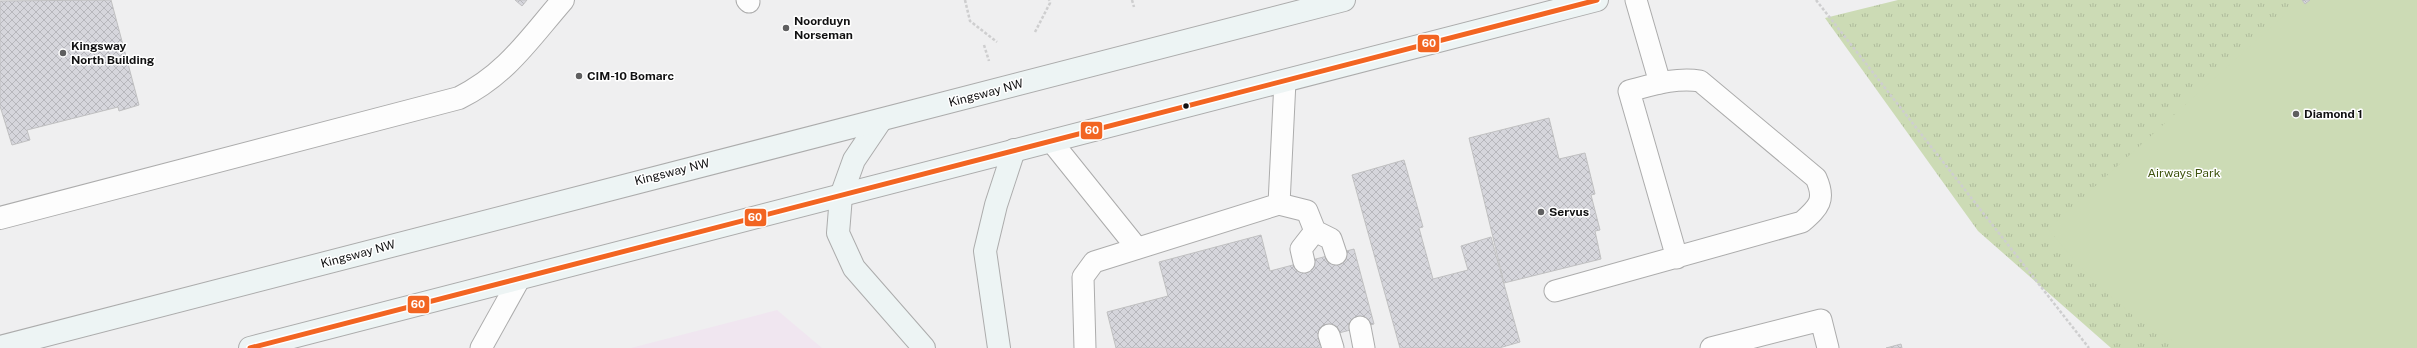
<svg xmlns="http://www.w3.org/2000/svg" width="2417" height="348" font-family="'Public Sans',sans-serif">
<defs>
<pattern id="grass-tufts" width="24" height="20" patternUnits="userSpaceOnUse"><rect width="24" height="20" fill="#ccdbb5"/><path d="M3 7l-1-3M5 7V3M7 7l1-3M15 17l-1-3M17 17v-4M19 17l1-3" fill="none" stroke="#aebb9b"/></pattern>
<pattern id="building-cross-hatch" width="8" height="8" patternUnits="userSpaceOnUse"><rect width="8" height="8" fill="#d6d6dc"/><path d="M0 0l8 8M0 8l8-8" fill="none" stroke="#b7b7bc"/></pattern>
</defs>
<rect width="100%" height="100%" fill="#efeff0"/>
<path fill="#f0e6f0" d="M777 310 822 348H631Z"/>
<path fill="url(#grass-tufts)" d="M1898 0H2417V348H2111L1978 231 1825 18Z"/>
<path fill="#ccdbb5" d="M2301 0H2417V348H2184L2134 316 2102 289 2074 260 2048 229Z"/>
<g fill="url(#building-cross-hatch)" stroke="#c0c0c1">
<path d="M111 0 139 105 119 111 118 107 27 130 30 140 12 145 0 106V1Z"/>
<path d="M515 0H527L522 6Z"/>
<path d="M2302 0H2310L2305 4Z"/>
<path d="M1549 118 1559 159 1585 153 1595 194 1591 195 1600 230 1595 231 1601 259 1504 283 1469 138Z"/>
<path d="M1404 160 1423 227 1419 228 1433 279 1468 270 1461 246 1491 237 1520 342 1499 348H1400L1352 175Z"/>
<path d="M1261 235 1270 271 1354 249 1374 324 1319 338 1322 348H1116L1107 312 1168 296 1159 262Z"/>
<path d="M1901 344 1902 348H1886Z"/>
</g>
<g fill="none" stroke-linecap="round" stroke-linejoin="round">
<g stroke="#acacac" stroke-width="23">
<g id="lane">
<path d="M747 0 749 2"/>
<path d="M1636 0 1660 83"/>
<path d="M1051 141 1137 248"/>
<path d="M1279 204 1307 211 1315 231 1331 239 1336 254"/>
<path d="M1304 262 1301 249 1315 231"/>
<path d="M1555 291 1802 222C1819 207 1826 200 1816 178L1700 81C1676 77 1652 85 1629 91L1677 258"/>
<path d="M1360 327 1364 348"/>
<path d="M1329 335 1333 348"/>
<path d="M481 348 520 278"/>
<path d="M1085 348 1083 277 1094 262 1279 204 1285 81"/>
<path d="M1711 348 1821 320 1828 348"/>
</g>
</g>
<g stroke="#acacac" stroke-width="24">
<path id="street" d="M0 218 459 98C507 74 529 39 563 0"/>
</g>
<g stroke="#acacac" stroke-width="24">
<g id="secondary">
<path d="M881 120 854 160 841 196 838 233 854 268 924 348"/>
<path d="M0 347 1344 0"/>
<path d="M250 348 1597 0"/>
<path d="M999 348 985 251 996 205 1014 150"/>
</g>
</g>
<g stroke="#cececf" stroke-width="2.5" stroke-dasharray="3 2" stroke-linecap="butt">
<path d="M965 0 970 21 997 42"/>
<path d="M1132 0 1134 7"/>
<path d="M1816 0 2089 348"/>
<path d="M1035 32 1050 3 1049 0"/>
<path d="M984 45 989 61"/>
</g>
<use href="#lane" stroke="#fdfdfd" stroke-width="21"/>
<use href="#street" stroke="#fdfdfd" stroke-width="22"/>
<use href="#secondary" stroke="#edf4f4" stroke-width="22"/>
<g stroke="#fff" stroke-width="8">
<path id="bus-1" d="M250 348 1597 0"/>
</g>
<use href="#bus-1" stroke="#f26522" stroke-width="5"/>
</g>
<g fill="#5f5f60" stroke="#fff" stroke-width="1.5">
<circle cx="786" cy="28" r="4"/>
<circle cx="63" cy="53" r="4"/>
<circle cx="579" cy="76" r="4"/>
<circle cx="2296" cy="114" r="4"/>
<circle cx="1541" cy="212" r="4"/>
</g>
<circle fill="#111112" stroke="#fff" stroke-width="1.5" cx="1186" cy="106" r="3.5"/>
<g text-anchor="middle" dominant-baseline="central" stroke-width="3" stroke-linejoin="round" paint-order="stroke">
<g font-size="12" font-weight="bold" fill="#111112" stroke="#fff" text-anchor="start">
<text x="794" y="21">Noorduyn<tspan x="794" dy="14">Norseman</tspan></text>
<text x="71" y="46">Kingsway<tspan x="71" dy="14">North Building</tspan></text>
<text x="587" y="76">CIM-10 Bomarc</text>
<text x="2304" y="114">Diamond 1</text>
<text x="1549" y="212">Servus</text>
</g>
<g font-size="12" fill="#111112" stroke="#fff">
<text transform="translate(986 93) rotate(-15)">Kingsway NW</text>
<text transform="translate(672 172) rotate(-14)">Kingsway NW</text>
<text transform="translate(358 254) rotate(-15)">Kingsway NW</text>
</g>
<g font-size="12" fill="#3e530e" stroke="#fff">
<text x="2184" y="173">Airways Park</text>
</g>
</g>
<g stroke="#fff" stroke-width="1.5">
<rect x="1417" y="34" width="23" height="19" rx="4" fill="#f26522"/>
<rect x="1080" y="121" width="23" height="19" rx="4" fill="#f26522"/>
<rect x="744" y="208" width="23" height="19" rx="4" fill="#f26522"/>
<rect x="407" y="295" width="23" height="19" rx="4" fill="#f26522"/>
</g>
<g font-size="11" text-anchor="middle" font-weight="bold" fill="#fff">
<text x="1429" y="47">60</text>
<text x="1092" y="134">60</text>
<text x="755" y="221">60</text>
<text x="418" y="308">60</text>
</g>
</svg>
